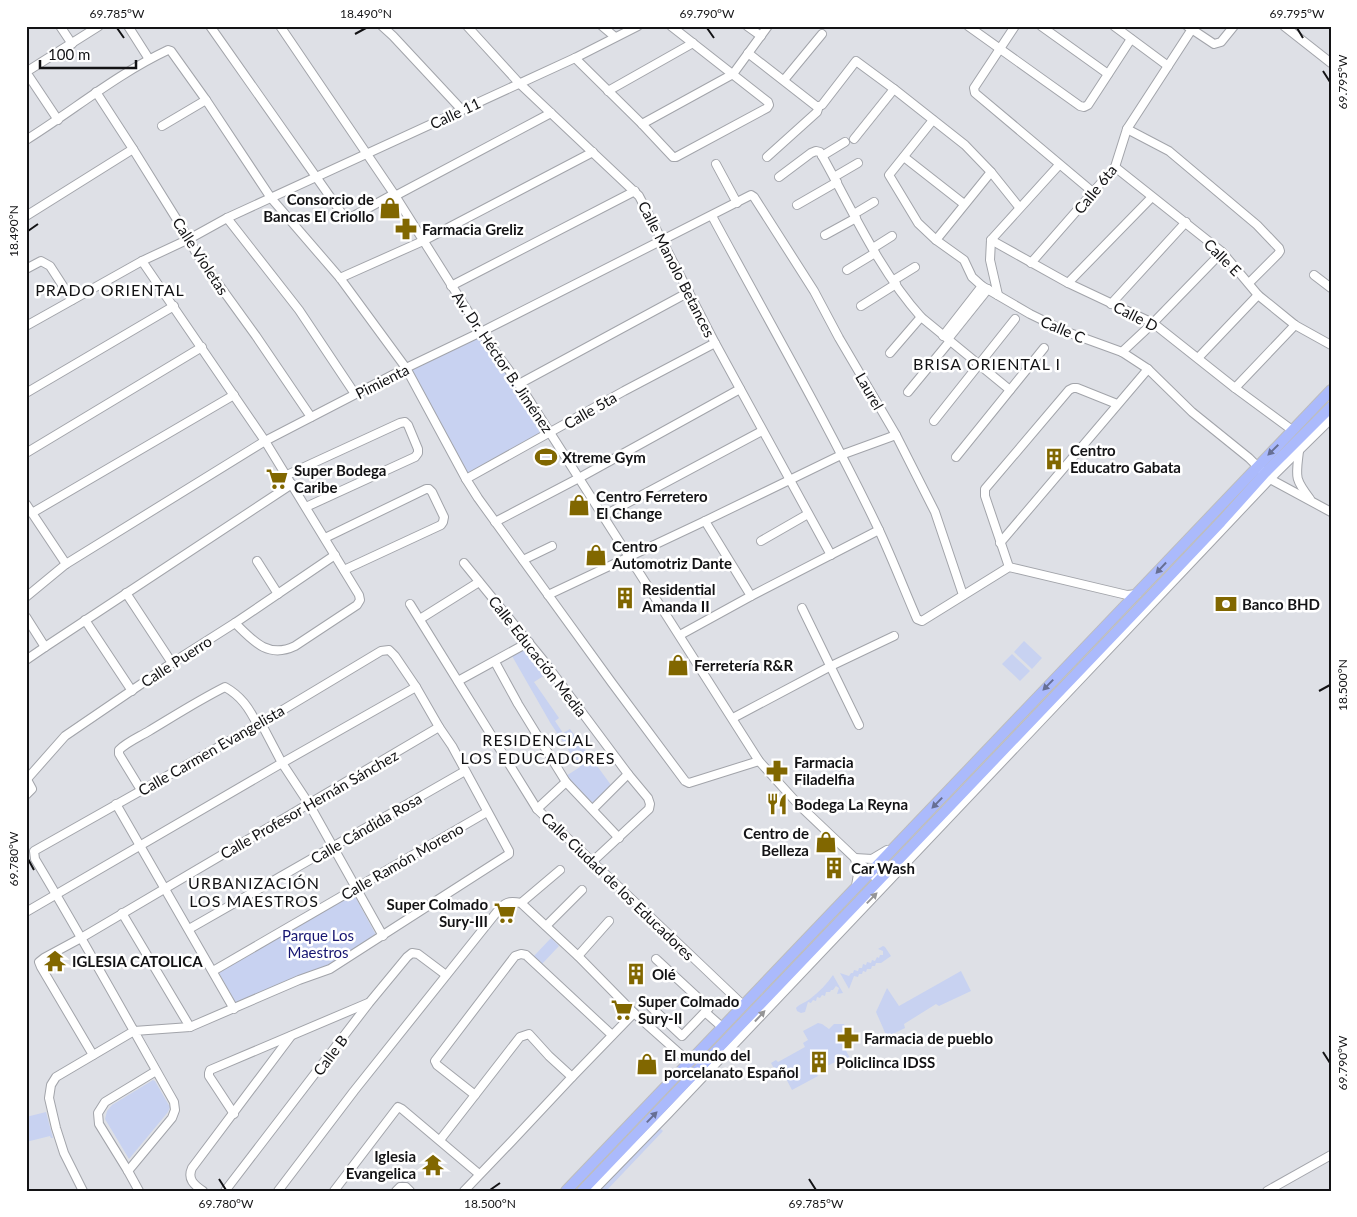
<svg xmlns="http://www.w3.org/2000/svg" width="1357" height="1217" font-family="Lato,sans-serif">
<rect width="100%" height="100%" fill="#dee0e6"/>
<g fill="#c8d2f1">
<path d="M483 335 545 431 469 477 412 370Z"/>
<path d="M1024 641 1042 658 1032 669 1014 652Z"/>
<path d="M528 647 548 673 534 682 559 718 555 721 563 733 570 729 611 785 593 803 573 786 566 776 580 767 551 724 512 656Z"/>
<path d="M1012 654 1030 671 1020 681 1002 664Z"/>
<path d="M352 895 356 898 376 935 330 967 236 1003 220 975 219 972Z"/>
<path d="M551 938 559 946 541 965 533 957Z"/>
<path d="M883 946 885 947 891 956 881 963H876L875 966H872L871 969H867L866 972 863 971 862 974H859L858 977 854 976 849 989 840 973 849 976 851 973H853L854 970 858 971 859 968H862L863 964 866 965 867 962 871 963 872 960 875 961 877 957 879 958 880 955H883V951L878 949Z"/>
<path d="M961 971 971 991 939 1006 936 1004 904 1024 905 1028 887 1037 876 1012 887 988 899 1006Z"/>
<path d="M833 975 843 993 837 994 839 988 836 986 833 990H831L830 992H826L825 996 822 995 820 998 817 997 816 1001 813 1000 811 1003 808 1002 805 1012 801 1013 797 1011 796 1008C799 1004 805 1003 810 999 819 992 827 984 833 975Z"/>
<path d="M818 1023 822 1024 829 1029 834 1024H844L849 1034 840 1040 850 1058 833 1063 816 1072 818 1076 792 1090 781 1069 776 1072 771 1063 776 1060 778 1062 805 1047 803 1043 808 1040 803 1031Z"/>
<path d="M153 1080 155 1081 170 1107 168 1112 129 1159 105 1119 107 1111 112 1105Z"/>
<path d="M46 1112 53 1138H51L50 1136 26 1142V1117Z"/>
<path d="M650 1120 663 1131 606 1191H584Z"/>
</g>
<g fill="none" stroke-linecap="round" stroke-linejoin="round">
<g stroke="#a2a4aa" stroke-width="10">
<g id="minor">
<path d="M60 26 72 44"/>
<path d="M128 26 149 59"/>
<path d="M210 26 345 218 348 219 394 194"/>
<path d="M280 26 394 194 481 332 519 384 759 761 798 804 878 880"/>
<path d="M382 26 393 36 462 110"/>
<path d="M467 26 519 83 639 196 715 343 831 555"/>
<path d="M602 26 615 37"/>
<path d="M747 26 761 36"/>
<path d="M968 26 1080 106 1084 107 1088 105 1131 39"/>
<path d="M1015 26 974 88 975 93 1094 193"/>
<path d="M1041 26 1108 74"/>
<path d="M1114 26 1168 66"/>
<path d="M1187 26 1214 44 1221 42 1234 26"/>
<path d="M1284 26 1331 63"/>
<path d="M748 53 816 106H819"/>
<path d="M575 58 642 124 673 157H676L767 108 769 105 768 102 671 26"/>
<path d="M784 80 822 34"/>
<path d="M608 91 693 43"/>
<path d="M96 92 133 149 189 239 196 253 256 336 311 417"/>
<path d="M58 120 26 72 99 26"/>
<path d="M933 120 889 175 918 223 936 240 964 260 972 277 982 286 1030 314 1067 332 1122 352 1148 369 1192 412 1249 458 1270 479 1331 512"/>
<path d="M642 124 733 74 768 26"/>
<path d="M162 126 206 100"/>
<path d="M1127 129 1169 151 1257 225 1279 248 1280 251 1278 254 1249 283"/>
<path d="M854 139 894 89"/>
<path d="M26 140C74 110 117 74 168 50L171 51 206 100 271 198 340 278 406 368 466 479 478 498 612 683 685 781 689 783 759 761"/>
<path d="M822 156 845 142"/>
<path d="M767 157 817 112 819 106 822 105 856 61 894 89 965 145 991 172 1019 207"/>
<path d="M904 157 964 204"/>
<path d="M716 164 737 203"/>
<path d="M1115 167 1222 252 1258 295 1295 325 1331 345"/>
<path d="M779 177 811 153 816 151 820 152C851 207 878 269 921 317L1010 390"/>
<path d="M834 177 858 163"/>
<path d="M395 196 551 113"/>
<path d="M797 205 837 182"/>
<path d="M854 214 874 202"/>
<path d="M26 216 133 149"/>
<path d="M712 216C768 320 827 422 878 528 892 558 904 589 917 619L922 621 1009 567 1127 595 1137 594"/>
<path d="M227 218 299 310 355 394"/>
<path d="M825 235 856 218"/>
<path d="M936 240 991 172"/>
<path d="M991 240 1068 283 1153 323 1235 388 1292 430"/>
<path d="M873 248 892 236"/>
<path d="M142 261 265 441 359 595 360 600 357 605 295 646C268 659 253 641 235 623"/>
<path d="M1031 263 1115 167 1127 129 1192 29"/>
<path d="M26 269 41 261 50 266 72 300"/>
<path d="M847 270 875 253"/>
<path d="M1314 275 1331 288"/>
<path d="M340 278 423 241 593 152"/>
<path d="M894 280 915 267"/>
<path d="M1068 283 1152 197"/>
<path d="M451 286 635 191"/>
<path d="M998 295 990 260 991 240 1059 165"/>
<path d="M1111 304 1186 222"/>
<path d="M861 306 896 284"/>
<path d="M26 326 142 261 189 239 227 218 575 58 638 26"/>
<path d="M943 336 982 286"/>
<path d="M948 339 988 289"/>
<path d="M1122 352 1153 323 1222 252"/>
<path d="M890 353 921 317"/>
<path d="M1198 358 1258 295"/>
<path d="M519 384 689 292"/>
<path d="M1235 388 1295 325"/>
<path d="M908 392 950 341"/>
<path d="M26 393 174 306"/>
<path d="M934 421 1015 319"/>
<path d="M1299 451C1296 477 1294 478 1310 499"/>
<path d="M26 453 202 347"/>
<path d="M956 457 1044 348"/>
<path d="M287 475 400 423 405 422 408 425 418 449V453L415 457 306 507"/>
<path d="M466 479 624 391 715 343"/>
<path d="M26 504 66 564"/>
<path d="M32 513 234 395"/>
<path d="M603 516 762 431"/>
<path d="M705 521 751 596"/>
<path d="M495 522 579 478 740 389"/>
<path d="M325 538 426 489H429L432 492 444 517 443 522 441 525 344 570"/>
<path d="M761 541 808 514"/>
<path d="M1000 543 1148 369"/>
<path d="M523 560 552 546"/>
<path d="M257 561 278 594"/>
<path d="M464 563 543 660 628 774 648 798 650 804 649 809 592 862"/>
<path d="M1009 567 985 496V489L1069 390 1073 388H1077L1117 404"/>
<path d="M126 593 172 663"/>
<path d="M548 595 705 521 841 455 896 435"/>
<path d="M26 597 66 564 265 441 406 368 481 332 751 195 754 197 814 291 839 338 896 435 935 512 963 595"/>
<path d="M410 604 537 809 743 1005"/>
<path d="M802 608 859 725"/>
<path d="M26 617 45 647"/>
<path d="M420 619 479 582"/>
<path d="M85 620 132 691"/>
<path d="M680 635 751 596 879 530"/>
<path d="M26 660 45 647 292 484"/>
<path d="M495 662 518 704 566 782 619 838"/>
<path d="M458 681 529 642"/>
<path d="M733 718 831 666 894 636"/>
<path d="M261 723 282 763 309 804 383 936"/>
<path d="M26 778 32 789 26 795"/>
<path d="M27 779 65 736 172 663 235 623 335 555"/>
<path d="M141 790 119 754V750C127 742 139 737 149 731 174 716 199 700 225 687 241 696 249 708 257 724"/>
<path d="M116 804 234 1009"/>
<path d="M537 809 566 782"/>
<path d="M593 809 628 774"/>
<path d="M856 886 858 874 855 858 872 859 887 850"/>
<path d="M521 903 560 870"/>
<path d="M26 912 282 763 416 687"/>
<path d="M122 913 190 1027"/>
<path d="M546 926 582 890"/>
<path d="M189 929 465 771"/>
<path d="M578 956 609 921"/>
<path d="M656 959 709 1008 705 1012"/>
<path d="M213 971 487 812"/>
<path d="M651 1007 682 1036 705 1012 722 1027"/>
<path d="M93 1055 41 967 39 962 44 958 81 938 439 727"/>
<path d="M475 1095 520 1037 529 1034 549 1056 572 1077"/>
<path d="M234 1114 209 1076V1073L210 1070 368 1003"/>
<path d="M440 1140 475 1095 437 1065 435 1061 515 956 521 954 526 955 612 1035"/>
<path d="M83 1191 64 1153 56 1128 49 1098 51 1085 56 1077 134 1031 190 1027 299 980 330 969 509 854V851L452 746 439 727 416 687 395 656 389 650 381 651 261 723 34 851 35 859C83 939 128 1021 174 1102L175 1110 172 1118 128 1171"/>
<path d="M139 1191 128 1171 99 1124 98 1113 105 1102 156 1071"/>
<path d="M203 1191C194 1185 187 1179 192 1168L291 1036"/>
<path d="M225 1191 369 1003 407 957 412 953 418 954 446 975"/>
<path d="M278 1191 354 1091 500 908C507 901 512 901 521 903L578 956 634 1013 689 1062"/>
<path d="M334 1191 398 1107 402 1109 479 1174"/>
<path d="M396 1191 400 1187H406L410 1191"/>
<path d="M464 1191 512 1141 572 1077 634 1013"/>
<path d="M593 1191 668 1114 1201 552 1270 479 1331 419"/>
<path d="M1267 1191 1331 1155"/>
</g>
</g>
<g stroke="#bdbdbd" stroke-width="12">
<g id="major">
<path d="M566 1191 1331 390"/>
<path d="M582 1191 1145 602 1221 522 1265 473 1331 407"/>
</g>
</g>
<use href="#minor" stroke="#fff" stroke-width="8"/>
<use href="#major" stroke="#abbafc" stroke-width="10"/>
</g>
<defs><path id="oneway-solid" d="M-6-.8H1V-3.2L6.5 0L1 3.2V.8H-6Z" transform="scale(1.25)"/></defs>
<g fill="#676f94">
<use href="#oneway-solid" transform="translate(1273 450) rotate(135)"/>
<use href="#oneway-solid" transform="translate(1161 568) rotate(133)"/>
<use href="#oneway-solid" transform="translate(1048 685) rotate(134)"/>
<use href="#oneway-solid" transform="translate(937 803) rotate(134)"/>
<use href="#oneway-solid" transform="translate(652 1117) rotate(-46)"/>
</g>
<g fill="#959596">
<use href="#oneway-solid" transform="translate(872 898) rotate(-46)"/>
<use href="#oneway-solid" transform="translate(760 1016) rotate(-47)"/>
</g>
<path fill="none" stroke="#131315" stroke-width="2" d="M117 28 124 38M707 28 714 38M1297 28 1303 38M355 34 366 28M1323 71 1330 82M28 231 38 224M1319 691 1330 685M28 859 34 870M1323 1052 1330 1063M219 1179 226 1190M809 1179 816 1190M490 1190 500 1183"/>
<defs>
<g id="shop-bare" transform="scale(1.725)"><path d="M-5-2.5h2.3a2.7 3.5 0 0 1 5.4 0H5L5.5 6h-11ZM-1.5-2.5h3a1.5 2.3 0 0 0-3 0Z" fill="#816700" stroke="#fff" stroke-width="2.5" paint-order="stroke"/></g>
<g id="pharmacy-bare" transform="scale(1.725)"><path d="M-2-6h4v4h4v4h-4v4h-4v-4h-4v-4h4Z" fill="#816700" stroke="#fff" stroke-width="2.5" paint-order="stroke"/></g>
<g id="stadium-bare" transform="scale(1.725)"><path d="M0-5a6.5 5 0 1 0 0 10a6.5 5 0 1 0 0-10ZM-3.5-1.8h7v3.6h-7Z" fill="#816700" stroke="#fff" stroke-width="2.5" paint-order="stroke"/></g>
<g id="building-bare" transform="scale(1.725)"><path d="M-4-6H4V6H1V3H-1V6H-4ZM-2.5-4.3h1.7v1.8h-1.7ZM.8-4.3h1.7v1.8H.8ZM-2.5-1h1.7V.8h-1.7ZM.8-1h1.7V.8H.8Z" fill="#816700" stroke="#fff" stroke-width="2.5" paint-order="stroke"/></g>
<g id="supermarket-bare" transform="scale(1.725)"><path d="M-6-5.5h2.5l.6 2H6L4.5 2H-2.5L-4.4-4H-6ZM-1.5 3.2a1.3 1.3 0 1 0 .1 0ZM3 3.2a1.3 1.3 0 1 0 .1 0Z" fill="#816700" stroke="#fff" stroke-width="2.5" paint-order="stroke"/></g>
<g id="bank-bare" transform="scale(1.725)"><path d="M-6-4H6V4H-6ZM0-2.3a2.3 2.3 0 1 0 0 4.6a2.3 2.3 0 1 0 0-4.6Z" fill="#816700" stroke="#fff" stroke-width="2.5" paint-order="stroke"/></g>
<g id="restaurant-bare" transform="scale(1.725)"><path d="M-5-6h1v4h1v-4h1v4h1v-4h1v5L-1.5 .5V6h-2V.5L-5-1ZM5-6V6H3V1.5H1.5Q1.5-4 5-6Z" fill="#816700" stroke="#fff" stroke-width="2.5" paint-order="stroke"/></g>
<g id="temple-bare" transform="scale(1.725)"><path d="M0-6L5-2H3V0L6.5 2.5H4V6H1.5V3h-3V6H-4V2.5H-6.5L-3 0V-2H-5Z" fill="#816700" stroke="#fff" stroke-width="2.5" paint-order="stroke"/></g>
</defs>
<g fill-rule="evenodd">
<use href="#shop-bare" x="390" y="208"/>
<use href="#pharmacy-bare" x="406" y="229"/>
<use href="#stadium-bare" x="546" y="457"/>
<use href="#building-bare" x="1054" y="459"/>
<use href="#supermarket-bare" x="277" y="479"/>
<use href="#shop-bare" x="579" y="505"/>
<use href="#shop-bare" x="596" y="555"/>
<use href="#building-bare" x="625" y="598"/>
<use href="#bank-bare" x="1226" y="604"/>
<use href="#shop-bare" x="678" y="665"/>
<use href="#pharmacy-bare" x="777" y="771"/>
<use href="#restaurant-bare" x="777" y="804"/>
<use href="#shop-bare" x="826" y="842"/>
<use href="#building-bare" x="834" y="868"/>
<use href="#supermarket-bare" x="505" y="913"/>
<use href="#temple-bare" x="55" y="961"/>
<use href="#building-bare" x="636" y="974"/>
<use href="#supermarket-bare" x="622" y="1010"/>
<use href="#pharmacy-bare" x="848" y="1038"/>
<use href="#building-bare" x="819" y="1062"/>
<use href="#shop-bare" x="647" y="1064"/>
<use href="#temple-bare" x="433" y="1165"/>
</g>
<g text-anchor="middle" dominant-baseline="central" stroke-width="5" stroke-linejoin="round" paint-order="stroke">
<g font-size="15" fill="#131315" stroke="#fff">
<text transform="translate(455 113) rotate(-25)">Calle 11</text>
<text transform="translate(1095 189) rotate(-51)">Calle 6ta</text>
<text transform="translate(201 256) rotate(57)">Calle Violetas</text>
<text transform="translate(1223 257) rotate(45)">Calle E</text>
<text transform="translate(677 269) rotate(63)">Calle Manolo Betances</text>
<text transform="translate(1136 316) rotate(27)">Calle D</text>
<text transform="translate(1063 329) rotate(23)">Calle C</text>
<text transform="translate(503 362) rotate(56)">Av. Dr. Héctor B. Jiménez</text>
<text transform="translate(382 381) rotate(-27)">Pimienta</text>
<text transform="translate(870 391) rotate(60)">Laurel</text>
<text transform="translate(590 410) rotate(-30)">Calle 5ta</text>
<text transform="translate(538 656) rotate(52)">Calle Educación Media</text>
<text transform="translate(176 661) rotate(-33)">Calle Puerro</text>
<text transform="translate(211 750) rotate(-30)">Calle Carmen Evangelista</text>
<text transform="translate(309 804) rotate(-30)">Calle Profesor Hernán Sánchez</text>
<text transform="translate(366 828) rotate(-30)">Calle Cándida Rosa</text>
<text transform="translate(402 861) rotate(-30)">Calle Ramón Moreno</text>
<text transform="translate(618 886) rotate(44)">Calle Ciudad de los Educadores</text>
<text transform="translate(330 1055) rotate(-53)">Calle B</text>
</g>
<g font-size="15" font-weight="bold" fill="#131315" stroke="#fff" text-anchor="start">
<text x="374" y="199" text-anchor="end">Consorcio de<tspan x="374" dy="17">Bancas El Criollo</tspan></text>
<text x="422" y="229">Farmacia Greliz</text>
<text x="1070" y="450">Centro<tspan x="1070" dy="17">Educatro Gabata</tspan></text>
<text x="562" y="457">Xtreme Gym</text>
<text x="294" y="470">Super Bodega<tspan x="294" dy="17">Caribe</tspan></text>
<text x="596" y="496">Centro Ferretero<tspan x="596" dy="17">El Change</tspan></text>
<text x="612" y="546">Centro<tspan x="612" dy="17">Automotriz Dante</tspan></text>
<text x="642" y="589">Residential<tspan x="642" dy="17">Amanda II</tspan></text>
<text x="1242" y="604">Banco BHD</text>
<text x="694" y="665">Ferretería R&amp;R</text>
<text x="794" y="762">Farmacia<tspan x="794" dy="17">Filadelfia</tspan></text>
<text x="794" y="804">Bodega La Reyna</text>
<text x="809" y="833" text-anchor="end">Centro de<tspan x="809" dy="17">Belleza</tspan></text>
<text x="851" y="868">Car Wash</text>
<text x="488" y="904" text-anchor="end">Super Colmado<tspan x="488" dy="17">Sury-III</tspan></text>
<text x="72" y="961">IGLESIA CATOLICA</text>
<text x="652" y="974">Olé</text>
<text x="638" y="1001">Super Colmado<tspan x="638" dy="17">Sury-II</tspan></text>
<text x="864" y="1038">Farmacia de pueblo</text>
<text x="664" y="1055">El mundo del<tspan x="664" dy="17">porcelanato Español</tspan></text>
<text x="836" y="1062">Policlinca IDSS</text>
<text x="416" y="1156" text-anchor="end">Iglesia<tspan x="416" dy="17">Evangelica</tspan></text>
</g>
<g font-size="15" fill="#161571" stroke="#fff">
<text x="318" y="935">Parque Los<tspan x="318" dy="17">Maestros</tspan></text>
</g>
<g font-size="16" letter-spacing="1" fill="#131315" stroke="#fff">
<text x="110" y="289">PRADO ORIENTAL</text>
<text x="987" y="363">BRISA ORIENTAL I</text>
<text x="538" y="739">RESIDENCIAL<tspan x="538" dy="18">LOS EDUCADORES</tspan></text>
<text x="254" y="882">URBANIZACIÓN<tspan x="254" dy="18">LOS MAESTROS</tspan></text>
</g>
</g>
<rect width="1357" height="1217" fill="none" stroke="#ffffff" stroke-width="55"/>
<path d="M40 60v8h96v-8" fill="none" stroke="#131315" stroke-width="2.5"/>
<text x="48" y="60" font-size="15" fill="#131315" stroke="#ffffff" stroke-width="4" paint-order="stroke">100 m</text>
<rect x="28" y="28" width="1302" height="1162" fill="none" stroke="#131315" stroke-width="2"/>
<g font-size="12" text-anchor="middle" fill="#131315">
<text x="117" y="18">69.785°W</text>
<text x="366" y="18">18.490°N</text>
<text x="707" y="18">69.790°W</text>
<text x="1297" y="18">69.795°W</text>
<text transform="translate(1343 82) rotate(-90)" y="4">69.795°W</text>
<text transform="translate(14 231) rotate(-90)" y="4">18.490°N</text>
<text transform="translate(1343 685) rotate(-90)" y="4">18.500°N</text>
<text transform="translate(14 859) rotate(-90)" y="4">69.780°W</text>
<text transform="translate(1343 1063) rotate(-90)" y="4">69.790°W</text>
<text x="226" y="1208">69.780°W</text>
<text x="490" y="1208">18.500°N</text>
<text x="816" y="1208">69.785°W</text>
</g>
</svg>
